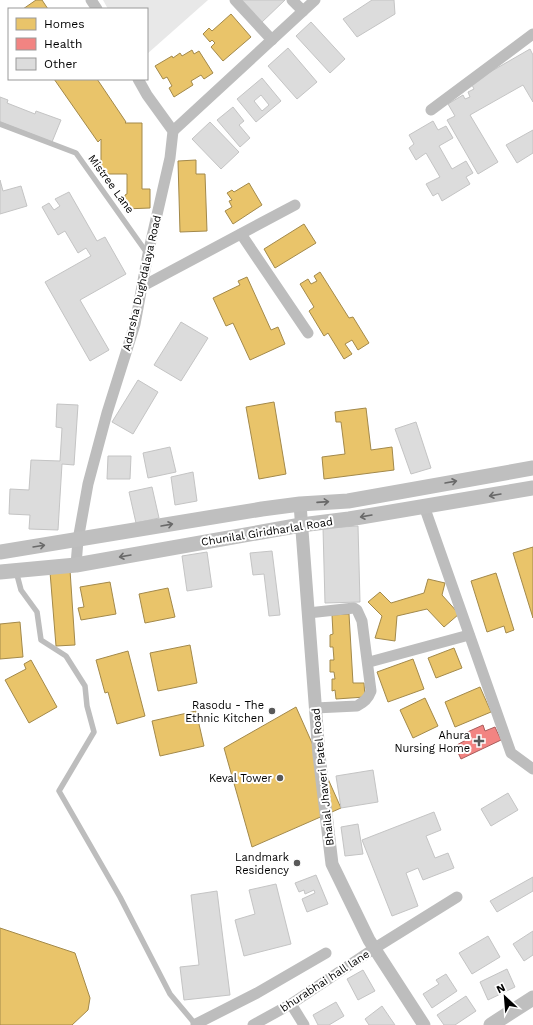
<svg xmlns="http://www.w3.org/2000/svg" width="533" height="1025" font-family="'Work Sans',sans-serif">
<rect width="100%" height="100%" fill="#fff"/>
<path fill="#e8e8e8" d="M103 0H208L147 54V9H108Z"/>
<g fill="#e9c46a" stroke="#a3894a">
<path d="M36 0H42L48 9H23Z"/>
<path d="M231 14 251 37 223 61 211 47 215 43 212 40 210 42 203 34 209 28 212 31Z"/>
<path d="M192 50 194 54 199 51 213 73 204 79 201 75 191 81 193 85 174 97 169 88 172 86 167 77 163 79 155 66 172 56 173 58 180 53 182 56Z"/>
<path d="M54 79H97L126 122 125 123H142V189H150V208L124 209 125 195 127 194V174H101V139L98 142Z"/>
<path d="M196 160V174H205L207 231 180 232 178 161Z"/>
<path d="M249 183 262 205 233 224 225 211 232 207 229 201 232 200 227 193 232 190 234 192Z"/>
<path d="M304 224 316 243 275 268 264 249Z"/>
<path d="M320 272 349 318 353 317 369 343 358 350 352 340 345 344 352 354 344 359 328 333 324 336 309 311 314 307 300 284 308 279 311 284 317 281 314 276Z"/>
<path d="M247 277 271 330 278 327 285 344 250 360 233 323 226 326 213 298 240 285 238 281Z"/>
<path d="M274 402 286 474 259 479 246 407Z"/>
<path d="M366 408 371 450 392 447 394 470 324 479 322 457 345 454 341 422H336L335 412Z"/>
<path d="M533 547V618L513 553Z"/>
<path d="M70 570 75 645 56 646 50 572Z"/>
<path d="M496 573 514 630 506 633 504 626 487 632 471 581Z"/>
<path d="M428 579 445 583 442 595 459 614 444 627 427 609 397 616 395 641 375 638 382 616 368 602 380 592 391 603 424 593Z"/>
<path d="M110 582 116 614 81 620 78 608 84 607 80 587Z"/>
<path d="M168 588 175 617 145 623 139 594Z"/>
<path d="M349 614 353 683H364L365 697 336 699 335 690 332 691V679H335L334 672H330V660H334L333 647H330V635L333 634 332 615Z"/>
<path d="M20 622 23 657 0 659V624Z"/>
<path d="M190 645 197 683 158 691 150 653Z"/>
<path d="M454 648 462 668 436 678 428 658Z"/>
<path d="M128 651 145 716 117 724 108 692 105 693 96 660Z"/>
<path d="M413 659 424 689 388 702 377 672Z"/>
<path d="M31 660 57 707 29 723 5 680 26 669 24 664Z"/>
<path d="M480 687 491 712 455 727 445 702Z"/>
<path d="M425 698 438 726 413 738 400 710Z"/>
<path d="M296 707 341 808 252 847 224 748Z"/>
<path d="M196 711 204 746 160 756 152 721Z"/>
<path d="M0 928 75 953 90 998 88 1010 72 1025H0Z"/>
</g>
<path fill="#f28482" stroke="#a95c5b" d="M483 725 485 731 495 727 501 740 461 759 455 746 466 740 463 734Z"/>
<g fill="#dcdcdc" stroke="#c4c4c4" fill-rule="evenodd">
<path d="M239 0H285L261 23Z"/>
<path d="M372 0H394L395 14 357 37 343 19Z"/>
<path d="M311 22 345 59 330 73 296 36Z"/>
<path d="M288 48 317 82 297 99 268 66Z"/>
<path d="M530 49 533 55V102L523 85 470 115 498 162 478 174 447 120 455 116 448 104 463 95 465 99 470 97 468 92 474 89 471 83Z"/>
<path d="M262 78 281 101 256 122 237 99ZM261 95 269 105 262 111 254 101Z"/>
<path d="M0 97 8 100 7 103 35 114 36 111 61 120 52 142 0 122Z"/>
<path d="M233 107 244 121 239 125 250 138 240 147 217 120Z"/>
<path d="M433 121 438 130 446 126 453 138 439 146 452 169 466 161 473 173 466 177 470 184 442 201 438 193 433 196 426 184 440 177 426 153 416 160 409 148 414 144 409 135Z"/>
<path d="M210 122 239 152 221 169 192 139Z"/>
<path d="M533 130V153L517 163 506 145Z"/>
<path d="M0 180 3 191 21 186 27 206 0 214Z"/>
<path d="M69 192 97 241 105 237 126 274 80 300 109 350 90 361 45 282 91 256 86 248 78 253 65 231 58 235 42 207 49 203 54 210 60 206 55 199Z"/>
<path d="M181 322 208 338 181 381 154 365Z"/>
<path d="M138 380 158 392 133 434 112 422Z"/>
<path d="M57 404 78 405 74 465 62 464 58 530 29 529 30 515 9 514 10 489 29 490 31 460 60 461 62 428 56 427Z"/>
<path d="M416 422 431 468 411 474 395 429Z"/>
<path d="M170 447 176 472 148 478 143 453Z"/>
<path d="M108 456H131L130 479H107Z"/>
<path d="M193 472 197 501 175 505 171 477Z"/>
<path d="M152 487 159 518 136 523 129 492Z"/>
<path d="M358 526 360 602 325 603 323 528Z"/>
<path d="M272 551 280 615 269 616 264 574 253 575 250 553Z"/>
<path d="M207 552 212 587 187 591 182 556Z"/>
<path d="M373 770 378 802 341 808 336 776Z"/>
<path d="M508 793 518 810 491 826 481 809Z"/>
<path d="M434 812 441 830 426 836 435 858 448 853 454 868 423 880 418 868 406 873 418 906 392 916 362 840Z"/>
<path d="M358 824 363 854 345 856 341 827Z"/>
<path d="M316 875 328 904 307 912 302 899 315 893 314 890 305 894 304 890 299 892 295 883Z"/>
<path d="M533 877V891L497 912 490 901Z"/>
<path d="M276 884 291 944 244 956 235 920 255 914 249 890Z"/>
<path d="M217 891 230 995 184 1000 180 967 199 965 191 895Z"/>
<path d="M533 931V955L524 961 513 944Z"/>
<path d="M488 936 500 957 472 974 459 953Z"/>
<path d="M507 969 515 987 488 1000 480 982Z"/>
<path d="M363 970 375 991 358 1000 347 979Z"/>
<path d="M446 974 457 991 432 1008 423 994 439 984 436 980Z"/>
<path d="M466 996 476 1011 455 1025H444L437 1015Z"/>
<path d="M336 1002 344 1016 329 1025H318L313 1015Z"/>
<path d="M382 1006 395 1025H369L365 1019Z"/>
</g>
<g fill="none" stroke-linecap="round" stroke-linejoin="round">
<g stroke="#bdbdbd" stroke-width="5.5">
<path d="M0 124 76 153 147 253"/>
<path d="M16 571 21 590 37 612 41 640 66 656 85 686 87 706 94 732 59 791 120 897 170 994 196 1025"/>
</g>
<g stroke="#bdbdbd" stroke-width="11">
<path d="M91 0 97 9"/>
<path d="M235 0 272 40"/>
<path d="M292 0 303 11"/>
<path d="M431 110 533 34"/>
<path d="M173 131 315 0"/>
<path d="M241 234 308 333"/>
<path d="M143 286 295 205"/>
<path d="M424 506 511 753 533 769"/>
<path d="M76 565 78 540 88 484 107 413 135 324 148 254 170 158 173 131 147 95 138 79"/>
<path d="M308 613 354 608 357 610 362 621 371 691C368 699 364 702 357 706L315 708"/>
<path d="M373 661 469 635"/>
<path d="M291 1004 304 1025"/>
<path d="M196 1024 257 993 326 953"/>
<path d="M253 1025 291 1004 375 948 457 897"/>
</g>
<path stroke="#bdbdbd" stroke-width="13" d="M300 504 319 755 332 864 369 940 424 1025"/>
<g stroke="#bfbfbf" stroke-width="15">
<path d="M0 552 262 509 300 504 348 501 533 468"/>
<path d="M0 572 76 565 301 525 349 519 533 488"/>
<path d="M491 1025 533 998"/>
</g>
</g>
<defs><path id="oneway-shaft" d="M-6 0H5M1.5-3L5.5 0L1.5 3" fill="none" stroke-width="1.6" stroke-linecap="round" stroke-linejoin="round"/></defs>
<g stroke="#696969">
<use href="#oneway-shaft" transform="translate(451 482) rotate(-10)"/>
<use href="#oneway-shaft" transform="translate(495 495) rotate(170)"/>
<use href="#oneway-shaft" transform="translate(323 502) rotate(-4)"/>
<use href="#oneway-shaft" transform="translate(366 516) rotate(170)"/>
<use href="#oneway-shaft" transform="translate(167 525) rotate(-10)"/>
<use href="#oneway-shaft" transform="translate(39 546) rotate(-9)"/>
<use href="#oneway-shaft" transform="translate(125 556) rotate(170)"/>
</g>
<g fill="#595959" stroke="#fff" stroke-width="1.5">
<circle cx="272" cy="711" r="4"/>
<path d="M477 735h4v4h4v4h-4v4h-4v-4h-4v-4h4z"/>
<circle cx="280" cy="778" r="4"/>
<circle cx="297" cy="863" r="4"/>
</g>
<g text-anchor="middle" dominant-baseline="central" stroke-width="4" stroke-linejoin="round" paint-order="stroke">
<g font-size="11" fill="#000" stroke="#fff">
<text transform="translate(111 184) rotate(54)">Mistree Lane</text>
<text transform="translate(142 283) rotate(-77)">Adarsha Dughdalaya Road</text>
<text transform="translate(267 532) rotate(-9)">Chunilal Giridharlal Road</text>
<text transform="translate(323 777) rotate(-96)">Bhailal Jhaveri Patel Road</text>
<text transform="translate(325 981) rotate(-33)">bhurabhai hall lane</text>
</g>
<g font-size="11" fill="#000" stroke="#fff" text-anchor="end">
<text x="264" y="705">Rasodu - The<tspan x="264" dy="13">Ethnic Kitchen</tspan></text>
<text x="470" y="735">Ahura<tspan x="470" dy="13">Nursing Home</tspan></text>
<text x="272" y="778">Keval Tower</text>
<text x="289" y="857">Landmark<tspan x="289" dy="13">Residency</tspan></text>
</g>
</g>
<rect x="8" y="8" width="140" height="72" fill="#ffffff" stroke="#999999"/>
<rect x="16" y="18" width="20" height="12" fill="#e9c46a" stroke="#999999"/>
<text x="44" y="28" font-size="12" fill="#000000">Homes</text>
<rect x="16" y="38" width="20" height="12" fill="#f28482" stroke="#999999"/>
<text x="44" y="48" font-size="12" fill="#000000">Health</text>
<rect x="16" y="58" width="20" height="12" fill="#dcdcdc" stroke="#999999"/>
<text x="44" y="68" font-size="12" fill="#000000">Other</text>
<g transform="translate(505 997) rotate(334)" stroke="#ffffff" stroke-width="3" paint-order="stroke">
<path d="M0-3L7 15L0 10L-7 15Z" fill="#000000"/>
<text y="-6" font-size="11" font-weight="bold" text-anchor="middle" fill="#000000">N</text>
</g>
</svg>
